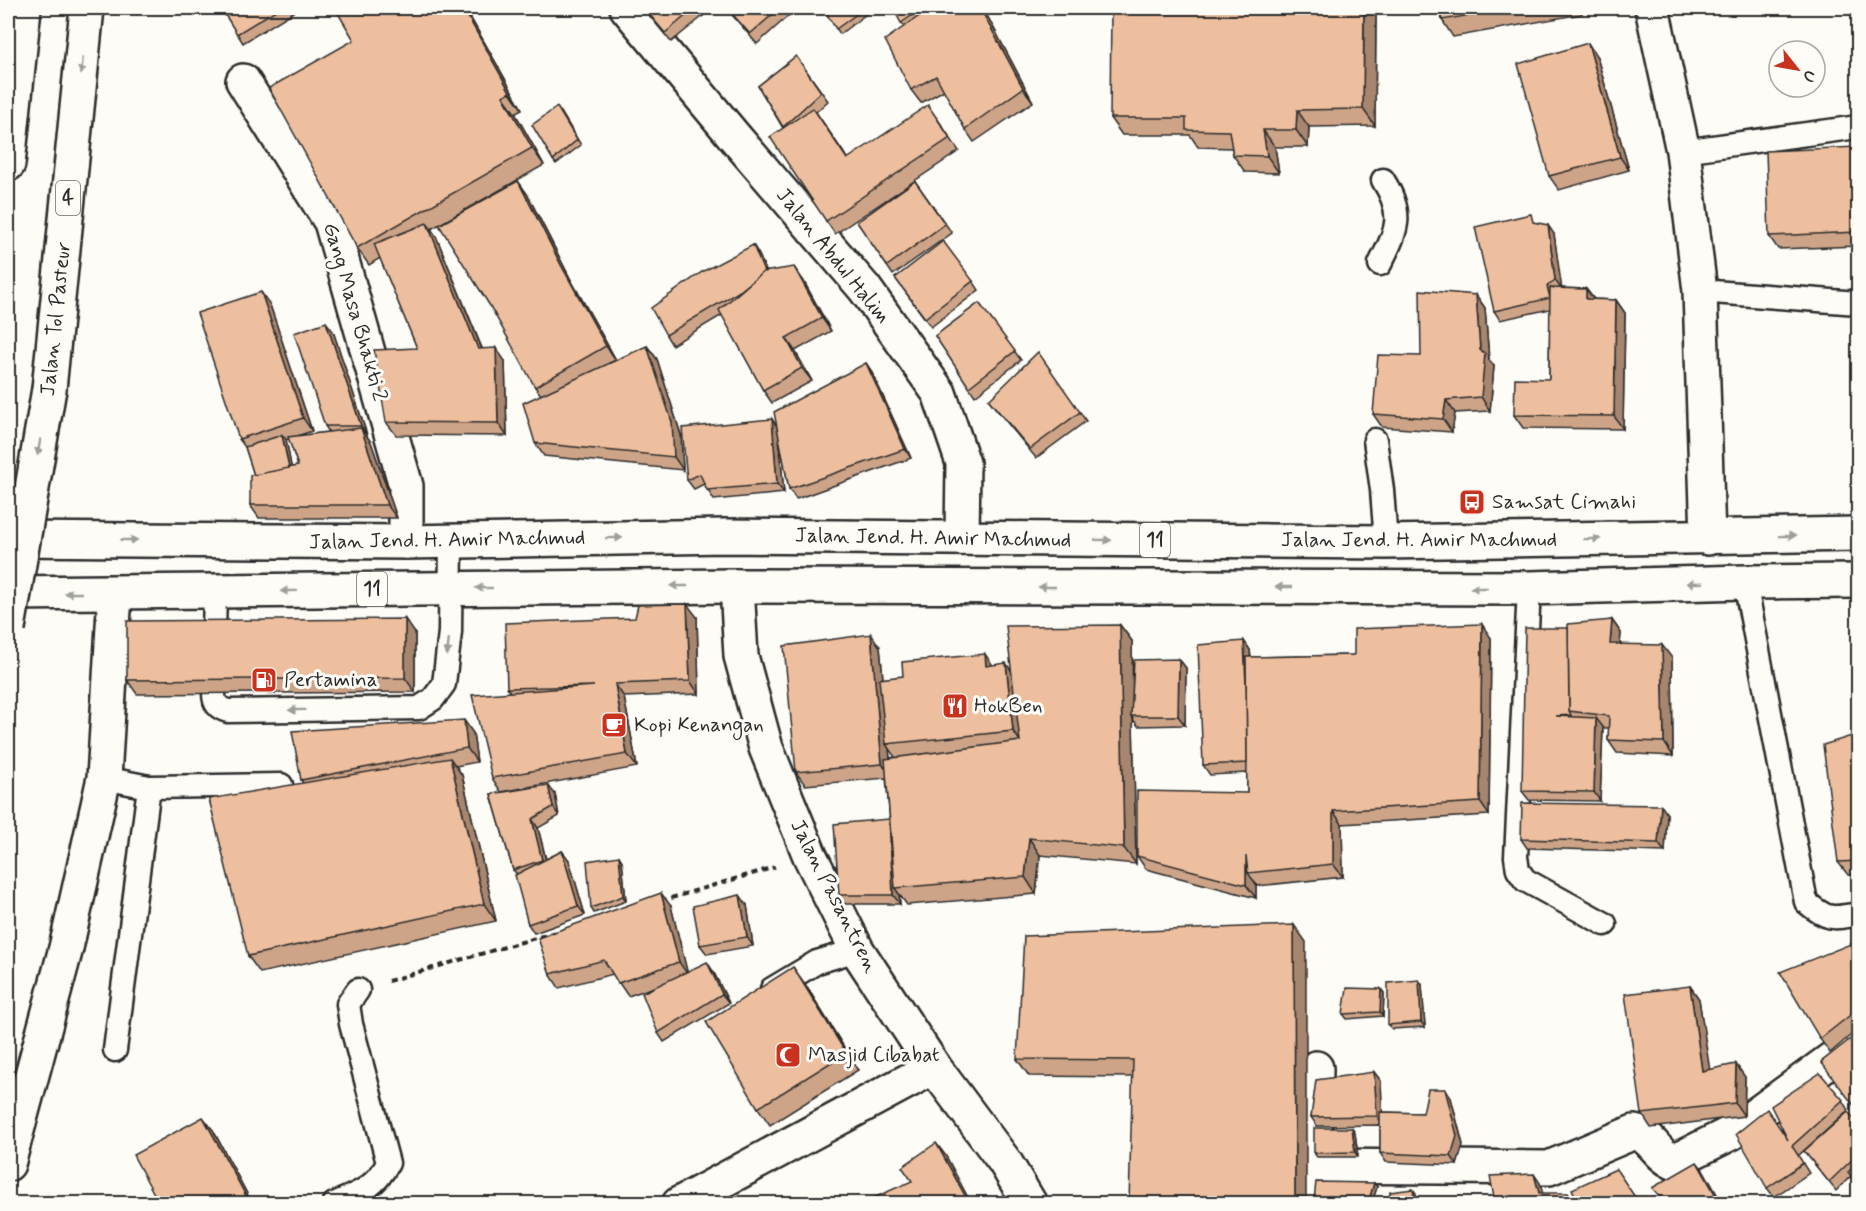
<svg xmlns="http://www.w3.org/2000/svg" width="1866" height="1211" font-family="Mynerve,sans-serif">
<rect width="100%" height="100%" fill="#fdfcf7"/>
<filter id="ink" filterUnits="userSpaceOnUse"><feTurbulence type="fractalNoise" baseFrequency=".0167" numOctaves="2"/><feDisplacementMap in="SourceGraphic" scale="12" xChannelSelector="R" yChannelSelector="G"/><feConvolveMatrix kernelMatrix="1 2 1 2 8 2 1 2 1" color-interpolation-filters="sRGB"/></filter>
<g filter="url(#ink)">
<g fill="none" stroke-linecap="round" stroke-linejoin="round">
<g stroke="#2b2b2b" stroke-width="27">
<g id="lane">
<path d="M1683 151 1858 127"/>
<path d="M1380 264C1397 230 1405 215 1383 180"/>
<path d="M1700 291 1858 303"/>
<path d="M1375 440 1382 490 1386 542"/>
<path d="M1745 582 1806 902C1827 920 1832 919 1858 914"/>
<path d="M1529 588 1516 857 1518 870 1525 880 1605 924"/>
<path d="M214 634 215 592"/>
<path d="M214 693C214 704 218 708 228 711L419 708 433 699 444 684 450 632 451 541"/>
<path d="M104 778 149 787 281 785"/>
<path d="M772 989 817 962 857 950"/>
<path d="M115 1050 149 787"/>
<path d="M334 1204C359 1193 375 1188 388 1163L351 1024 348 1004 358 990"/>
</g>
</g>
<g stroke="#2b2b2b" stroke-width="38">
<g id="street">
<path d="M1652 8 1683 151 1700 291 1708 538"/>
<path d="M243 81 331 222 406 486V542"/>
<path d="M8 1164 66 948 104 778 115 593"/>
<path d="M1314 1166 1549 1168 1634 1132C1651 1135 1657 1155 1673 1162L1731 1133 1858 1040"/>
<path d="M679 1204 934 1067"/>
<path d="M1314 1204 1316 1068"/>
</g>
</g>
<g stroke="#2b2b2b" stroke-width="38">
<g id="secondary">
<path d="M627 8 733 135 865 289 939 393 963 463 962 538"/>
<path d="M737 586 741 656 766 748 810 856 857 950 934 1067 1005 1162 1030 1204"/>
</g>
</g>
<g stroke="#2b2b2b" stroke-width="38">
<g id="highway">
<path d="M8 164 24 8"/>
<path d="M49 389 87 8"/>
<path d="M8 539 406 542 724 536 1386 542 1858 534"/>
<path d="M8 593 737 586 1529 588 1745 582 1858 581"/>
</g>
</g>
<g stroke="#2b2b2b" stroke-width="4" stroke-dasharray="6 4.5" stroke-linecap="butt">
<path d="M661 901 775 867"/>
<path d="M388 981 556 932"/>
</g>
<use href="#lane" stroke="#fdfcf7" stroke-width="22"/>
<use href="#street" stroke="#fdfcf7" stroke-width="33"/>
<use href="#secondary" stroke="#fdfcf7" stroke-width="33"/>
<use href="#highway" stroke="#fdfcf7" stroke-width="33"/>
<g stroke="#2b2b2b" stroke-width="38" stroke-linecap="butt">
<path id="highway-bridge" d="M8 628 49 389"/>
</g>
<use href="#highway-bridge" stroke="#fdfcf7" stroke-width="33"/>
</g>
<g fill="#cda488" stroke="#2b2b2b" stroke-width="1.5" fill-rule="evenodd">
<path d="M221 8H300L243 43Z"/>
<path d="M465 8 522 109 515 113 544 165 431 229 436 236 482 348 505 361 507 436 396 435 386 422 417 348 380 258 369 265 357 248Z"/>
<path d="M643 8H703L707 13 671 42Z"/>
<path d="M726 8H797L757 44Z"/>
<path d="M823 8H874L840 34Z"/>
<path d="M893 8H983L1033 102 974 142 965 129 944 90 921 103 911 90 904 27Z"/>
<path d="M1439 8H1581L1582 14 1453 37 1442 20Z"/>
<path d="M1376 13 1375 126 1309 127 1308 147H1275L1279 173 1245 172 1233 155 1232 148 1198 147 1190 135H1122L1110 118Z"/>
<path d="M796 56 828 101 816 112 848 159 937 118 959 151 835 234 826 221 783 128 758 86Z"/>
<path d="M1597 57 1629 170 1559 190 1549 176Z"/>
<path d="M561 112 581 145 556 164 553 160Z"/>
<path d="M1858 147V246L1778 249 1769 236Z"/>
<path d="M518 181 527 194 570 278 616 360 607 364 647 346 657 359 681 435 683 470 544 456 535 443 541 395 535 387Z"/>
<path d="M915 181 952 233 893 275 857 222Z"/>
<path d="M1537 223 1554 234 1561 288 1586 289 1594 299 1616 300 1625 313 1623 429 1523 428 1514 415 1549 379 1550 309 1500 320 1494 311Z"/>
<path d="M753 245 759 255 766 271 803 280 831 331 795 351 812 381 772 403 763 390 722 315 672 345 666 335Z"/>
<path d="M895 278 973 281 979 290 931 327Z"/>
<path d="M1476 295 1485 308 1489 360 1494 366 1490 411 1455 413 1452 432 1382 427 1373 414 1421 356Z"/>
<path d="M979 303 1021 360 975 396 935 336Z"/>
<path d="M270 305 312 431 297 436 329 432 325 426 333 331 367 435H366L371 442 397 518H259L250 505 254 475 245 447 239 439ZM289 439 298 466 291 467 286 440Z"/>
<path d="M866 363 872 372 911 458 796 499 789 489 779 439 784 493 714 500 704 484 694 489 687 480 772 419 776 426Z"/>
<path d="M989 400 1080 412 1086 421 1036 458 996 409Z"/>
<path d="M697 617 699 694 624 697 637 767 501 792 492 778 510 692 507 688Z"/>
<path d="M1612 620 1621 633 1620 644 1672 658 1673 756 1617 753 1608 740 1609 728H1603L1600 801 1529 800 1522 791 1568 628Z"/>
<path d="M1120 625 1132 641V692L1179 659 1186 668 1185 725 1138 726 1133 719 1136 864 1040 855 1036 894 907 905 899 894 900 904H845L839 895 890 821 886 778 805 785 796 772 880 647 883 679 992 665 1011 671ZM889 749 895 757 890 758Z"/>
<path d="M415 633V692L137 694 127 680Z"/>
<path d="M1491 638 1489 815 1342 824 1343 877 1257 886 1256 884V898L1146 869 1137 856 1247 793V773L1210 775 1203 765 1244 641 1250 650 1251 657 1354 655Z"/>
<path d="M473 733 477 762 456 766 462 775 496 921 260 973 248 956 303 783 301 780Z"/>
<path d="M1858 734V875H1848L1838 862Z"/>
<path d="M491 794H555L559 816 538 828 546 859 562 851 569 860 585 915 534 933 528 924 517 874 513 870Z"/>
<path d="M1667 814 1665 852 1527 848 1521 839Z"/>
<path d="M619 856 622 861 626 901 594 913 591 908Z"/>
<path d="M747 905 753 946 707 954 700 945Z"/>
<path d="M671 906 687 972 713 971 729 1003 664 1042 658 1033 657 986 628 996 613 974 559 988 550 974Z"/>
<path d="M1858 941V1029L1830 1053 1820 1039Z"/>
<path d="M1306 942 1132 1077 1029 1076 1017 1059Z"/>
<path d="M805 984 858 1070 770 1125 758 1108Z"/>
<path d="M1422 985 1425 1027 1392 1029 1388 1025Z"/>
<path d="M1690 986 1699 999 1709 1070 1745 1077 1744 1116 1651 1128 1642 1114Z"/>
<path d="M1381 989 1384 993 1383 1016 1347 1019 1343 1014Z"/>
<path d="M1374 1072 1381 1081 1382 1112 1423 1113 1445 1089 1451 1098 1463 1145 1457 1165 1386 1162 1380 1153V1125L1317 1126 1311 1117Z"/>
<path d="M1843 1100 1849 1110 1798 1156 1809 1173 1774 1197 1767 1188 1787 1139Z"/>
<path d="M1858 1123V1186L1851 1176 1836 1191 1804 1151Z"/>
<path d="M1352 1128 1355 1133 1358 1157H1317L1314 1153Z"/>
<path d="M213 1130 252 1203H159Z"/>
<path d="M1377 1187 1372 1203H1317L1314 1200Z"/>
</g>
<g fill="#a7866f" stroke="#2b2b2b" stroke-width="1.5">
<path d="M463 8H465L522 109 510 92Z"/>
<path d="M980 8H983L1033 102 1023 88Z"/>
<path d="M1364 8H1372L1376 13 1375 126 1363 109Z"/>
<path d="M1588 43 1597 57 1629 170 1620 157Z"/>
<path d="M503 96 515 113 544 165 532 148Z"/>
<path d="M1297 110 1309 127 1308 147 1296 130Z"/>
<path d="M1263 130 1275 147 1279 173 1267 156Z"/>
<path d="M518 181 527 194 570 278 616 360 606 346 561 265Z"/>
<path d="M427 223 436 236 487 362 478 349Z"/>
<path d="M1548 225 1554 234 1562 290 1555 280Z"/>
<path d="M753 245 759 255 772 285 765 276Z"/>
<path d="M794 267 803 280 831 331 822 318Z"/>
<path d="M1586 289 1596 302 1586 299Z"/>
<path d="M261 292 270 305 312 431 303 418Z"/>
<path d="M1476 295 1485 308 1489 360 1494 366 1490 411 1481 397 1480 350Z"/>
<path d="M1616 300 1625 313 1623 429 1614 416Z"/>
<path d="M326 322 333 331 367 435 361 426Z"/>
<path d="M786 338 795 351 812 381 802 368Z"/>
<path d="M647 346 657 359 681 435 683 470 674 457Z"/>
<path d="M496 348 505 361 507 436 498 423Z"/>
<path d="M866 363 872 372 911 458 905 449Z"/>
<path d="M1446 400 1455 413 1452 432 1443 419Z"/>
<path d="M772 419 778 428 784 493 777 484Z"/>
<path d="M361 428 371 442 397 518 387 505Z"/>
<path d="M282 435 286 439 294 481 291 477Z"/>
<path d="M687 604 697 617 699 694 690 681Z"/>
<path d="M405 619 415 633V692L405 678Z"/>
<path d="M1612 620 1621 633 1619 657 1610 644Z"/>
<path d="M1482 624 1491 638 1489 815 1480 802Z"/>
<path d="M1120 625 1132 641 1133 716H1131L1133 719 1136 864 1124 848Z"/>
<path d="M871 634 880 647 889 744H886L889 749 892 778 882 764Z"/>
<path d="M1244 641 1250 650 1256 772 1250 763Z"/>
<path d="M1662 645 1672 658 1673 756 1664 742Z"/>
<path d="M985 654 994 667 986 666Z"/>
<path d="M1179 659 1186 668 1185 725 1178 716Z"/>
<path d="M1006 663 1015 676 1022 744 1013 731Z"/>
<path d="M615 684 624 697 637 767 627 754Z"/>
<path d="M1596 718 1603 727 1600 801 1594 792Z"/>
<path d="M464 720 473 733 477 762 467 748Z"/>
<path d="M450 758 462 775 496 921 484 904Z"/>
<path d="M548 785 555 794 559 816 553 807Z"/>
<path d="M1661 805 1667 814 1665 852 1658 843Z"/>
<path d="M1333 811 1342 824 1343 877 1333 864Z"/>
<path d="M532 819 538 828 548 869 542 860Z"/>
<path d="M889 819 895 828V888L899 894 900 904 893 895Z"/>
<path d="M1029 838 1040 855 1036 894 1025 877Z"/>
<path d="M562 851 569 860 585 915 578 906Z"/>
<path d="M619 856 622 861 626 901 623 896Z"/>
<path d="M1246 856 1248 873 1256 884V898L1246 885Z"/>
<path d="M661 893 671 906 688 975 679 962Z"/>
<path d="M740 895 747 905 753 946 747 937Z"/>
<path d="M1294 925 1306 942V1203H1295Z"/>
<path d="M707 962 713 971 729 1003 722 994Z"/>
<path d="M793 967 805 984 858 1070 846 1053Z"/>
<path d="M1419 980 1422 985 1425 1027 1421 1022Z"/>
<path d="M1690 986 1699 999 1712 1084 1702 1071Z"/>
<path d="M1381 989 1384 993 1383 1016 1380 1012Z"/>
<path d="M1736 1064 1745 1077 1744 1116 1735 1103Z"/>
<path d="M1374 1072 1381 1081 1383 1125 1377 1116Z"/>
<path d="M1445 1089 1451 1098 1463 1145 1457 1165 1451 1156Z"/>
<path d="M203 1117 213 1130 252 1203 246 1196Z"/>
<path d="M1352 1128 1355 1133 1358 1157 1355 1152Z"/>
<path d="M936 1143 946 1156 971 1203H969Z"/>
<path d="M1697 1162 1704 1171 1722 1203H1720Z"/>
<path d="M1534 1174 1540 1183 1545 1202 1539 1193Z"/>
<path d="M1374 1183 1377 1187 1372 1203H1368Z"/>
<path d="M1413 1189 1416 1193 1418 1203H1415Z"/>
</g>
<g fill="#eebf9e" stroke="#2b2b2b" stroke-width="1.5">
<path d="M221 8H279L237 34Z"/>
<path d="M335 8H463L510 92 503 96 532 148 357 248 269 88 354 40Z"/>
<path d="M644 8H695L665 33Z"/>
<path d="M727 8H780L750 34Z"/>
<path d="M823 8H865L836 29Z"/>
<path d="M893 8H923L901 23Z"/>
<path d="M931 8H980L1023 88 965 129 936 76 911 90 885 40Z"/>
<path d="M1111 8H1364L1363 109 1297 110 1296 130H1263L1267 156 1233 155 1229 131 1186 130V118H1110Z"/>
<path d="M1439 8H1512L1442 20Z"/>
<path d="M1588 43 1620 157 1549 176 1518 64Z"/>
<path d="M796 56 821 92 783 127 758 86Z"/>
<path d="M928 105 950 138 826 221 770 137 813 108 847 159Z"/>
<path d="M557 107 577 140 553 160 532 125Z"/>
<path d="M1858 147V232L1769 236 1766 151Z"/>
<path d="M518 181 561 265 606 346 535 387 490 306 439 225Z"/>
<path d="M915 181 945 224 887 266 857 222Z"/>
<path d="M1531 214 1533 222 1548 225 1555 280 1547 286 1550 298 1494 311 1475 227Z"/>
<path d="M427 223 478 349 496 348 498 423 386 422 374 350 417 348 374 244Z"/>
<path d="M943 241 973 281 925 318 895 278Z"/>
<path d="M753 245 764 272 740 291 666 335 651 308 702 272Z"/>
<path d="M794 267 822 318 786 338 802 368 763 390 719 310 763 272Z"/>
<path d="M1550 288 1586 289V299L1616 300 1614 416 1514 415 1515 378 1549 379Z"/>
<path d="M1420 290 1476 295 1480 350 1485 353 1481 397 1446 400 1443 419 1373 414 1378 355 1421 356Z"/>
<path d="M261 292 303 418 239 439 197 313Z"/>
<path d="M979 303 1015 351 969 387 935 336Z"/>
<path d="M326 322 361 426H325L294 333Z"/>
<path d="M647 346 672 422 674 457 535 443 523 403Z"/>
<path d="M1038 352 1080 412 1030 449 989 400Z"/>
<path d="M866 363 905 449 789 489 774 412Z"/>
<path d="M772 419 777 484 707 490 700 474 687 480 682 428Z"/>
<path d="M361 428 387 505H250V475L298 466 288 437Z"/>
<path d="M282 435 289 468 254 475 245 447Z"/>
<path d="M687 604 690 681 615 684 627 754 492 778 472 695 594 686 507 688 505 623 635 618 638 605Z"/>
<path d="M405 619V678L127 680V621Z"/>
<path d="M1612 620 1610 644 1662 645 1664 742 1608 740 1609 716 1569 711 1568 624Z"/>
<path d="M1482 624 1480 802 1333 811V864L1248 873 1246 856V885L1137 856V791L1247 793 1246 657 1354 655V629Z"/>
<path d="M1120 625 1124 848 1029 838 1025 877 895 888 885 759 1020 741 1006 626Z"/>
<path d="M1525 628H1568L1569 711 1571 715 1556 716 1596 718 1594 792 1522 791Z"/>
<path d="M871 634 882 764 796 772 784 646Z"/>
<path d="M1244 641 1246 685 1247 763 1203 765 1198 645Z"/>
<path d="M985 654 986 666 1006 663 1013 731 886 744 879 679 903 676 902 662Z"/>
<path d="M1179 659 1178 716H1131L1134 660Z"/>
<path d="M464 720 467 748 301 780 292 731Z"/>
<path d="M1858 734V861L1838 862 1823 745Z"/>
<path d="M450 758 484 904 248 956 209 799Z"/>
<path d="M548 785 553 807 532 819 542 860 513 870 491 794Z"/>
<path d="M1522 803 1661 805 1658 843 1521 839Z"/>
<path d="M889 819 893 895H839L834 824Z"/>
<path d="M562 851 578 906 528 924 515 875Z"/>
<path d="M619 856 623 896 591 908 587 861Z"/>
<path d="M661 893 679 962 618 983 604 960 550 974 538 938Z"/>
<path d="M740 895 747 937 700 945 693 906Z"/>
<path d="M1294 925 1295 1203H1129L1133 1060 1017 1059 1024 936Z"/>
<path d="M1858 941V1009L1820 1039 1780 972Z"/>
<path d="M707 962 722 994 658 1033 642 993Z"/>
<path d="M793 967 846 1053 758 1108 706 1022Z"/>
<path d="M1419 980 1421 1022 1388 1025V983Z"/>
<path d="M1690 986 1702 1071 1736 1064 1735 1103 1642 1114 1625 994Z"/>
<path d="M1347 988 1381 989 1380 1012 1343 1014Z"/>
<path d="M1858 1033V1111L1821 1062Z"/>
<path d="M1374 1072 1377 1116 1311 1117 1316 1080Z"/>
<path d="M1820 1073 1843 1100 1792 1146 1803 1163 1767 1188 1736 1134 1767 1109 1788 1140 1771 1106Z"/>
<path d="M1428 1089H1445L1457 1136 1451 1156 1380 1153V1112L1423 1113Z"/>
<path d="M1848 1112 1858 1123V1154L1829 1182 1804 1151Z"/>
<path d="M203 1117 246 1196 232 1203H159L133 1155Z"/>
<path d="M1314 1128H1352L1355 1152 1314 1153Z"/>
<path d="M936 1143 969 1203H862L912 1181 902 1167Z"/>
<path d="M1697 1162 1720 1203H1666L1652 1188Z"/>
<path d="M1858 1163V1184L1848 1172Z"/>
<path d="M1616 1169 1639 1203H1579L1572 1189Z"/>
<path d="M1534 1174 1539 1193H1568L1574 1203H1495L1490 1176Z"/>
<path d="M1316 1182 1374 1183 1368 1203H1343L1344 1199 1314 1200Z"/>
<path d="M1413 1189 1415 1203H1389L1390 1192Z"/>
</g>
<defs><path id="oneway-solid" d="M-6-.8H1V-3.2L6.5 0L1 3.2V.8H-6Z" transform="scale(1.5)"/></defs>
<g fill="#9e9e9b">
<use href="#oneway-solid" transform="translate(82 66) rotate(96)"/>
<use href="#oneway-solid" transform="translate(39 447) rotate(100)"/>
<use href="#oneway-solid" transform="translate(1787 536) rotate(-1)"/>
<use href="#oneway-solid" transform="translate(614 538) rotate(-1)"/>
<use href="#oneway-solid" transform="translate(1592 539) rotate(-1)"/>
<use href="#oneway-solid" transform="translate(129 540)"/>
<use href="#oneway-solid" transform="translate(1103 540) rotate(1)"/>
<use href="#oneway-solid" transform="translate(1695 583) rotate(178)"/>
<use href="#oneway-solid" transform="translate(679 586) rotate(180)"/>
<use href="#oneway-solid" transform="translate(1047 587) rotate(-180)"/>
<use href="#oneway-solid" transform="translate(1284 587) rotate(-180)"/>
<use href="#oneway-solid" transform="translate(484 588) rotate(180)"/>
<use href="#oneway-solid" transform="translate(1479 588) rotate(-180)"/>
<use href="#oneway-solid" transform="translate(289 591) rotate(179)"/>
<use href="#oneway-solid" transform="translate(73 593) rotate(180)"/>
<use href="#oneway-solid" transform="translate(448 647) rotate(96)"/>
<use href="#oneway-solid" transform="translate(297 710) rotate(179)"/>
</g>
</g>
<defs>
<g id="bus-square" transform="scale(1.35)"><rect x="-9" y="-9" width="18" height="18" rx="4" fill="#c8321e" stroke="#fdfcf7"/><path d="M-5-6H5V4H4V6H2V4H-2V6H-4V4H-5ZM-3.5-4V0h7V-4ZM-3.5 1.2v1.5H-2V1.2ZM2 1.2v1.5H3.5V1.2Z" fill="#fff"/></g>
<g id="fuel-square" transform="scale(1.35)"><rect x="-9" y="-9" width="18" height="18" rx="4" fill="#c8321e" stroke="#fdfcf7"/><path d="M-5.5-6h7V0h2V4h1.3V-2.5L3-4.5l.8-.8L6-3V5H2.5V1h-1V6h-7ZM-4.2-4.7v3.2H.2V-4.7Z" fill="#fff"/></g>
<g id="restaurant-square" transform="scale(1.35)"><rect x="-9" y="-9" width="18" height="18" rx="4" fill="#c8321e" stroke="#fdfcf7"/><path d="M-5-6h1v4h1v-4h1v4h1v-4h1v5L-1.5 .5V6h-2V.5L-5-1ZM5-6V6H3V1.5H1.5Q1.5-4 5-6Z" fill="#fff"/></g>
<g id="cafe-square" transform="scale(1.35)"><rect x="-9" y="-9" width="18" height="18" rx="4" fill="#c8321e" stroke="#fdfcf7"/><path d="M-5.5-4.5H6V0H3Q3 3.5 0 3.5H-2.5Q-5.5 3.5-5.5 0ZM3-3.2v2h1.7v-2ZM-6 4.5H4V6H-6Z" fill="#fff"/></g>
<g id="mosque-square" transform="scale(1.35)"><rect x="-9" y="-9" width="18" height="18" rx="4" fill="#c8321e" stroke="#fdfcf7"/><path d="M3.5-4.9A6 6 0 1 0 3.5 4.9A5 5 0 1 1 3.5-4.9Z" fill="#fff"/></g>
</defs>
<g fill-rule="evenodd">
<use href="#bus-square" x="1472" y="502"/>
<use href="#fuel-square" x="264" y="680"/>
<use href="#restaurant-square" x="955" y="706"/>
<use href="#cafe-square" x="614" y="725"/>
<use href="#mosque-square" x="788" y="1055"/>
</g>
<g text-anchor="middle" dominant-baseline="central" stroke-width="6" stroke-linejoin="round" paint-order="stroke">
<g fill="#fdfcf7" stroke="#6a6a68" stroke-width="1.5">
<rect x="56" y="181" width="24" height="34" rx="4.5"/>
<rect x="1140" y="523" width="30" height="34" rx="4.5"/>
<rect x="357" y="572" width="30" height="34" rx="4.5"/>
</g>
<g font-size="20" font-weight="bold" fill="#2b2b2b">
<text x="68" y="198">4</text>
<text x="1155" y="540">11</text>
<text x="372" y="589">11</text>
</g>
<g font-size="21" fill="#2b2b2b" stroke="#fdfcf7">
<text transform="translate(833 256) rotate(51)">Jalan Abdul Halim</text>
<text transform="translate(355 312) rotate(74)">Gang Masa Bhakti 2</text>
<text transform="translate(56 319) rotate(-84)">Jalan Tol Pasteur</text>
<text transform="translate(933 538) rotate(1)">Jalan Jend. H. Amir Machmud</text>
<text transform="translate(447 540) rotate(-1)">Jalan Jend. H. Amir Machmud</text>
<text x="1419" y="540">Jalan Jend. H. Amir Machmud</text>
<text transform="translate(834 896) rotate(63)">Jalan Pasantren</text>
</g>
<g font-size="21" fill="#2b2b2b" stroke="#fdfcf7" text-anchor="start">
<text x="1492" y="502">Samsat Cimahi</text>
<text x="284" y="680">Pertamina</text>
<text x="974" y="706">HokBen</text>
<text x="634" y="725">Kopi Kenangan</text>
<text x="808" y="1055">Masjid Cibabat</text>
</g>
</g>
<rect width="1866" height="1211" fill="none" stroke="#fdfcf7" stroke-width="30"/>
<rect x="15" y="15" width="1836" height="1181" fill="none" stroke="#2b2b2b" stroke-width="2" filter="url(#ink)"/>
<g transform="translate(1797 69) rotate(121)"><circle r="28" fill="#fdfcf7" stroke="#a9a8a5" stroke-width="1.5"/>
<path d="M0-4.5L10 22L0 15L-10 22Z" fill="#c8321e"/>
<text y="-9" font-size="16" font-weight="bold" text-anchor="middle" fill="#2b2b2b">U</text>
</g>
</svg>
